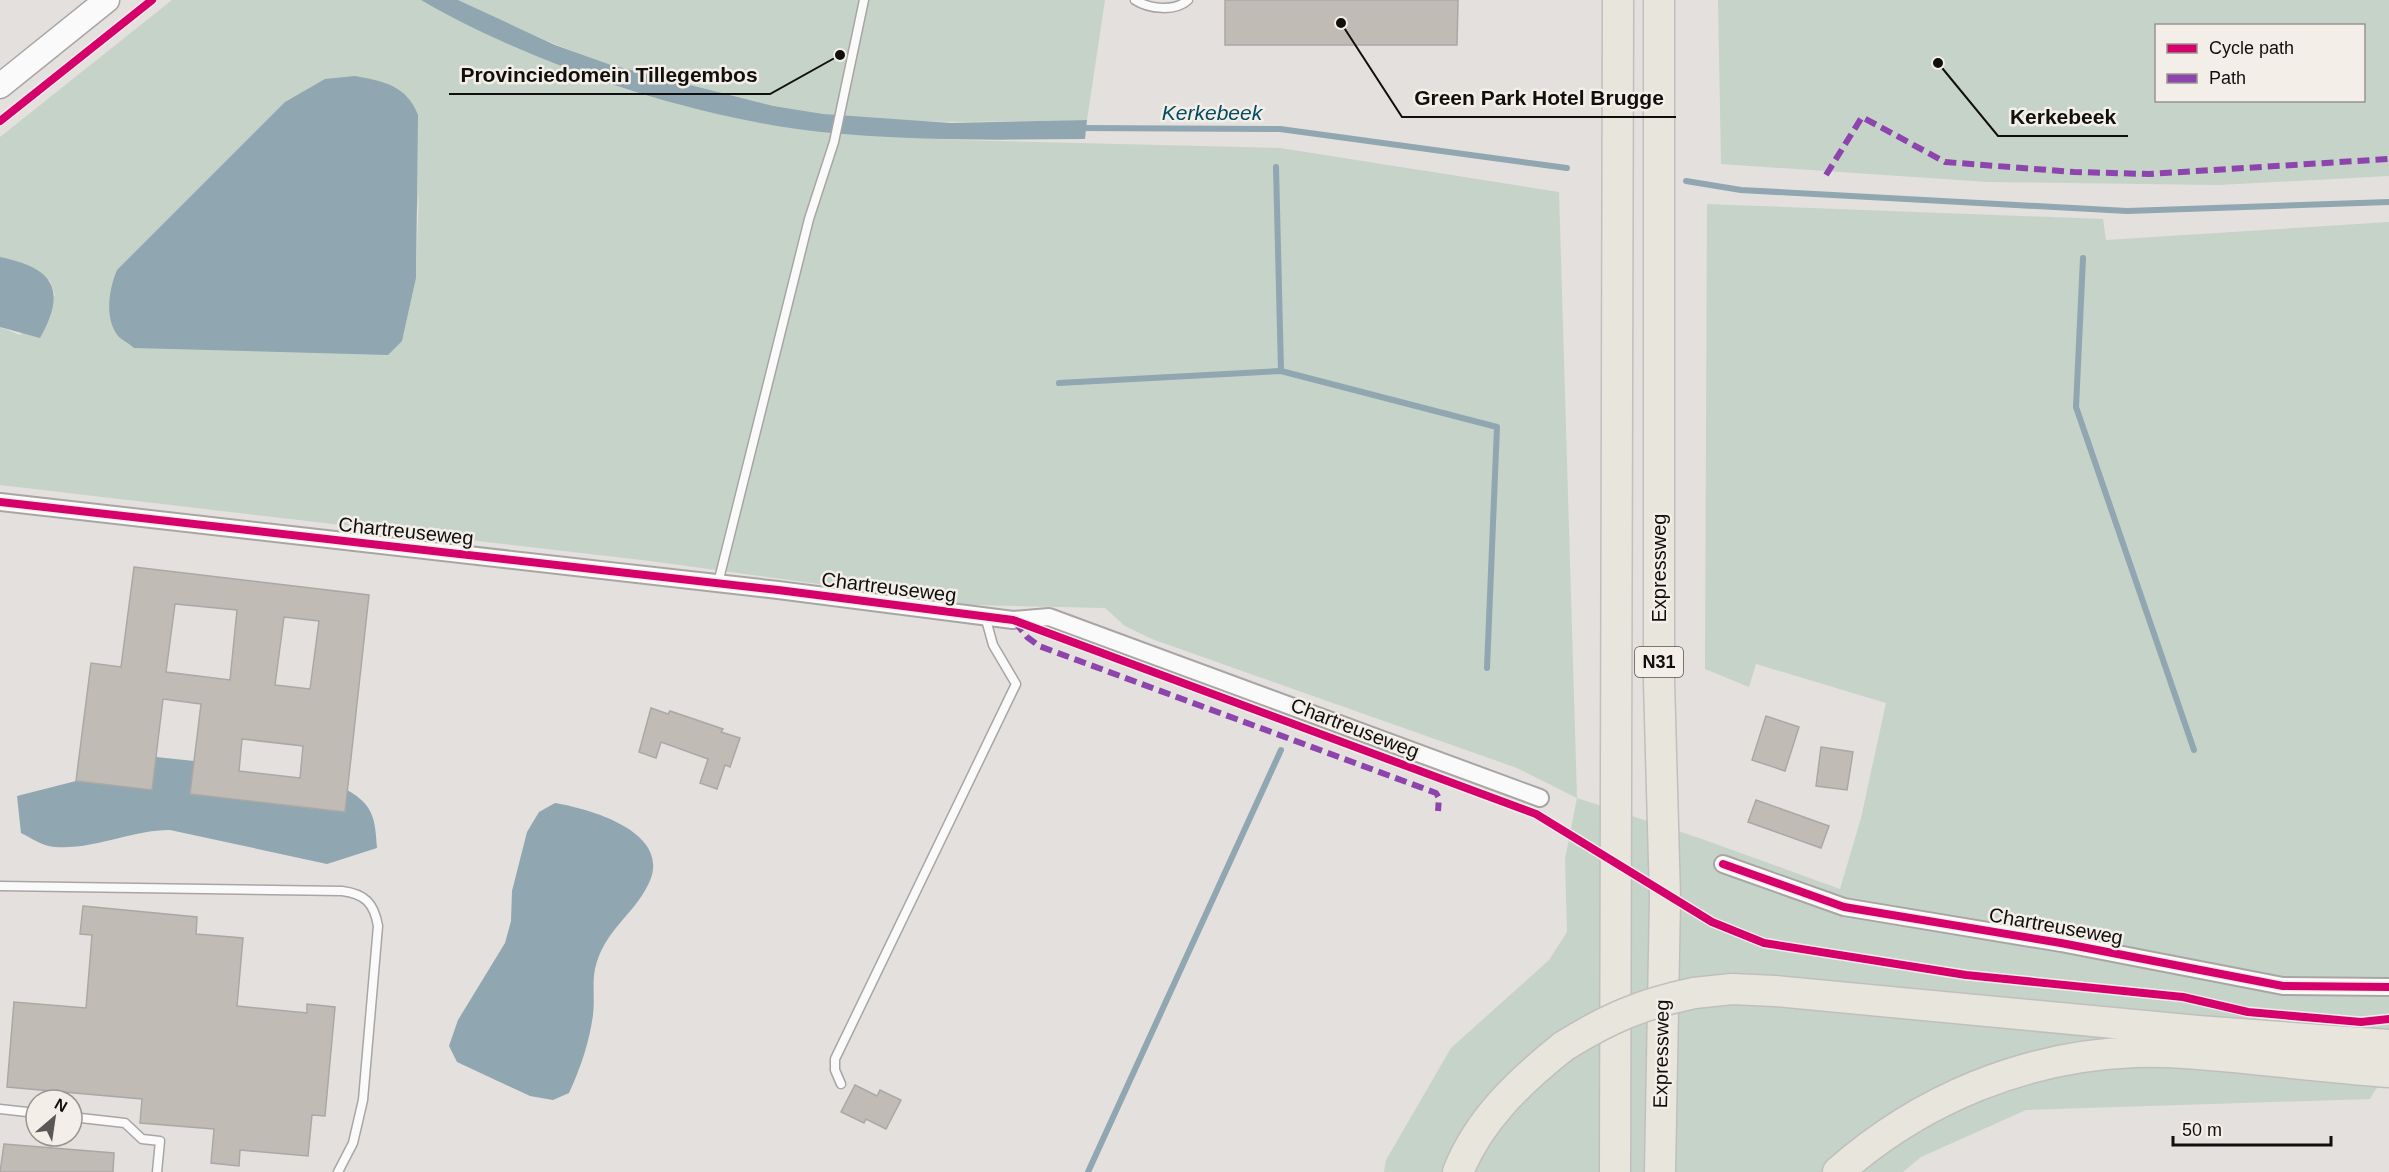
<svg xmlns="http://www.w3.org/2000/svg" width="2389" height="1172" font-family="Arial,sans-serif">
<rect width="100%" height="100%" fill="#e3e0dd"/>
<g fill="#c6d3c9" fill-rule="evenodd">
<path d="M172 0H421L549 61 605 82 707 110 821 132 957 140 1280 148 1559 192 1577 798 1699 838 1840 889 1861 818 1886 703 1756 664 1749 687 1705 669 1707 204 2103 219 2106 240 2389 222V1067L2370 1099 2026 1110 1921 1157 1903 1172H1384L1386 1160 1451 1048 1549 960 1567 932 1565 859 1577 798 1517 768 1152 639 1125 626 1105 608 972 605 650 561 0 485V327L20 335 55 295 50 281 33 269 0 257V137ZM419 193 416 278 402 341Z"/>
<path d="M458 0H1105L1087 120C999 122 912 124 824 115 698 102 571 56 458 0Z"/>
<path d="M1718 0H2389V176L2219 185 1988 182 1721 164ZM2156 26H2364V100H2156Z"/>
</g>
<g fill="#90a6b0">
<path d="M421 0H458L555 45 611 65 773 106 823 114 951 123 1087 120 1085 139C997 140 909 141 821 132 692 118 533 65 421 0Z"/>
<path d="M355 76C384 81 407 86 418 115L416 278 402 341 388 355 134 348C130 344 122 340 118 336 104 318 109 289 117 270L285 102 325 79Z"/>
<path d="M0 257C54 268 67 290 40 338L0 327Z"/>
<path d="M156 757 194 761 191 794 344 812 347 790C374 805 375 819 377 848L327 864 170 830C131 830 94 850 55 847 45 847 31 838 21 833L17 796 76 781 152 790Z"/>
<path d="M555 803C591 809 675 833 648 885 632 917 604 930 595 969 592 984 595 1000 593 1015 589 1043 581 1067 569 1093L553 1100 530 1096 457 1062 449 1046 458 1020 505 943 511 921 512 891 527 832 539 812Z"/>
</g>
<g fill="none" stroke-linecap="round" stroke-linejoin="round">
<g stroke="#90a6b0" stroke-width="6">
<path d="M1079 128 1280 129 1567 168"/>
<path d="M1276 167 1281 371"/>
<path d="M1686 181 1741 190 2127 211 2389 202"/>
<path d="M2083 258 2076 407 2194 750"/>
<path d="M1059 383 1281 371 1497 427 1487 668"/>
<path d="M1088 1172 1281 750"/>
</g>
</g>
<g fill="#c0bbb5" stroke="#aaa8a6" stroke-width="1.5" fill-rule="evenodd">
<path d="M1225 0H1458L1457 45H1225Z"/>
<path d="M134 567 369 595 345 812 190 794 201 704 163 699 152 790 76 781 91 663 121 667ZM175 604 237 610 230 680 166 672ZM284 617 319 621 310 689 275 685ZM242 739 303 746 300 778 239 771Z"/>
<path d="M651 708 668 714 670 711 723 729 721 732 740 738 730 767 725 765 717 789 700 783 708 759 661 742 656 758 639 752Z"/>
<path d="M1766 716 1799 727 1785 771 1752 760Z"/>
<path d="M1821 747 1853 752 1847 790 1816 786Z"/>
<path d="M1756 800 1829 826 1821 848 1748 822Z"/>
<path d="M83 906 197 917 196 934 243 938 237 1006 307 1013V1004L335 1007 325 1116 312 1115 308 1156 240 1150 239 1166 211 1163 214 1129 140 1123 142 1099 7 1087 14 1002 86 1008 92 935 80 934Z"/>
<path d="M855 1085 877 1096 880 1090 901 1100 886 1129 866 1119 864 1123 841 1112Z"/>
<path d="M4 1144 114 1153 113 1172H0Z"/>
</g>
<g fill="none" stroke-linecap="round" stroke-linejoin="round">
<g stroke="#a8a6a4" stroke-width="11">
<g id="lane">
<path d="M1135 0C1149 9 1175 12 1188 0"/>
<path d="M718 583 809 219 834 142 864 0"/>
<path d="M0 886 342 891C365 894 374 903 378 926L363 1100 353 1143 338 1172"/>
<path d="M841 1084 835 1070V1059L1016 684 993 645 985 616"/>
<path d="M0 1109 36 1113"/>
<path d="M72 1117 125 1123 142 1139 160 1141 157 1172"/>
</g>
</g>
<g stroke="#a8a6a4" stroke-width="20">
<g id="street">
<path d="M0 502 778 590 1013 620 1049 617 1540 798"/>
<path d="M1723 864 1844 907 2061 943 2283 986 2389 987"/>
</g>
</g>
<g stroke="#a8a6a4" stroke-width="27">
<path id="secondary" d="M0 86 107 0"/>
</g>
<g stroke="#c0bfbe" stroke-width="33">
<g id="highway">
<path d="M1659 0V681L1665 898 1660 1172"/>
<path d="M1694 993 1732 989 1775 991 2198 1031 2389 1045"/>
<path d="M1458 1172C1479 1119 1521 1080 1564 1046"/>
<path d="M1615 1172 1618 0"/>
<path d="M1838 1172C1921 1099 2025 1056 2135 1052 2171 1050 2208 1055 2244 1058 2292 1063 2341 1068 2389 1072"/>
</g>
</g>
<use href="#lane" stroke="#fbfafa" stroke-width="8"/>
<use href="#street" stroke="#fbfafa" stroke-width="16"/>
<use href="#secondary" stroke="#fbfafa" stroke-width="24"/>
<use href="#highway" stroke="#e8e5dd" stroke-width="30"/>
<g stroke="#c0bfbe" stroke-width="33" stroke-linecap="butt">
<path id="highway-bridge" d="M1564 1046C1609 1018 1642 1004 1694 993"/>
</g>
<use href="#highway-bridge" stroke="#e8e5dd" stroke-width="30"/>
<g stroke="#8e44ad" stroke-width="6" stroke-dasharray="12 6" stroke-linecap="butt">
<path d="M1826 175 1862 117 1945 162 2074 172 2149 174 2389 159"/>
<path d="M1015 622 1027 637 1039 646 1436 793 1439 798 1438 811"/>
</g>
<g stroke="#f3eee7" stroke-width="11">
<g id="cycleway">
<path d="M0 121 152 0"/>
<path d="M0 502 778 590 1013 620 1536 814 1712 922 1764 943 1966 975 2183 997 2248 1012 2361 1022 2389 1019"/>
<path d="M1723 864 1844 907 2061 943 2283 986 2389 987"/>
</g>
</g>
<use href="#cycleway" stroke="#d6006c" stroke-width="8"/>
</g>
<g text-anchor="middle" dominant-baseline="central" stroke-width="5" stroke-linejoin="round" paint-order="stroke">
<rect fill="#f3eee7" stroke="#55524e" stroke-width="1.5" x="1635" y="647" width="48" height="30" rx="4.5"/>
<g font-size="18" font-weight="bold" fill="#110f0d">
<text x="1659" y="662">N31</text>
</g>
<g font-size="20" fill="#110f0d" stroke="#f3eee7">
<text transform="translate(406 531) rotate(6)">Chartreuseweg</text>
<text transform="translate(1659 568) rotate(-90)">Expressweg</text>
<text transform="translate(889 587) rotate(7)">Chartreuseweg</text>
<text transform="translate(1355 728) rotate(21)">Chartreuseweg</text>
<text transform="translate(2056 926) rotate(10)">Chartreuseweg</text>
<text transform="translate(1661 1054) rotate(-89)">Expressweg</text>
</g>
<g font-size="21" font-style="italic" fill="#034b62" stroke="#f3eee7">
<text x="1212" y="112">Kerkebeek</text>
</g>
</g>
<path fill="none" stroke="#110f0d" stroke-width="2" d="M840 55L770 94H449M1341 23L1402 117H1676M1938 63L1998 136H2128"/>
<g fill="#110f0d" stroke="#f3eee7" stroke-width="2">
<circle cx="840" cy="55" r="6"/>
<circle cx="1341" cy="23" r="6"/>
<circle cx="1938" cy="63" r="6"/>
</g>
<g font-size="21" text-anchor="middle" font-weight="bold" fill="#110f0d" stroke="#f3eee7" stroke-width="5" stroke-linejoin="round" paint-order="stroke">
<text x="609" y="82">Provinciedomein Tillegembos</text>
<text x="1539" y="105">Green Park Hotel Brugge</text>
<text x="2063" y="124">Kerkebeek</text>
</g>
<rect x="2155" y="24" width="210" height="78" fill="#f3eee7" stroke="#999590" stroke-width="1.5"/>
<rect x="2167" y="44" width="30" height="9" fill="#d6006c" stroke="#999590" stroke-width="1.5"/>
<text x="2209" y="54" font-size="18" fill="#110f0d">Cycle path</text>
<rect x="2167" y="74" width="30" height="9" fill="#8e44ad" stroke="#999590" stroke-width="1.5"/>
<text x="2209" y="84" font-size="18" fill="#110f0d">Path</text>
<g transform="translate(54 1118) rotate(29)"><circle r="28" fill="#f3eee7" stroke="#999590" stroke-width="1.5"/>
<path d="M0-4.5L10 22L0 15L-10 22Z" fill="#5a5856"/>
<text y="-9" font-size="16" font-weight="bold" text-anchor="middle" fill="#110f0d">N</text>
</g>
<path d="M2173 1136v9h158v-9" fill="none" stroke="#110f0d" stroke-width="3"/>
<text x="2182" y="1136" font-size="18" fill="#110f0d" stroke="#f3eee7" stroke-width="4.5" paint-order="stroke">50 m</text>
</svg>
